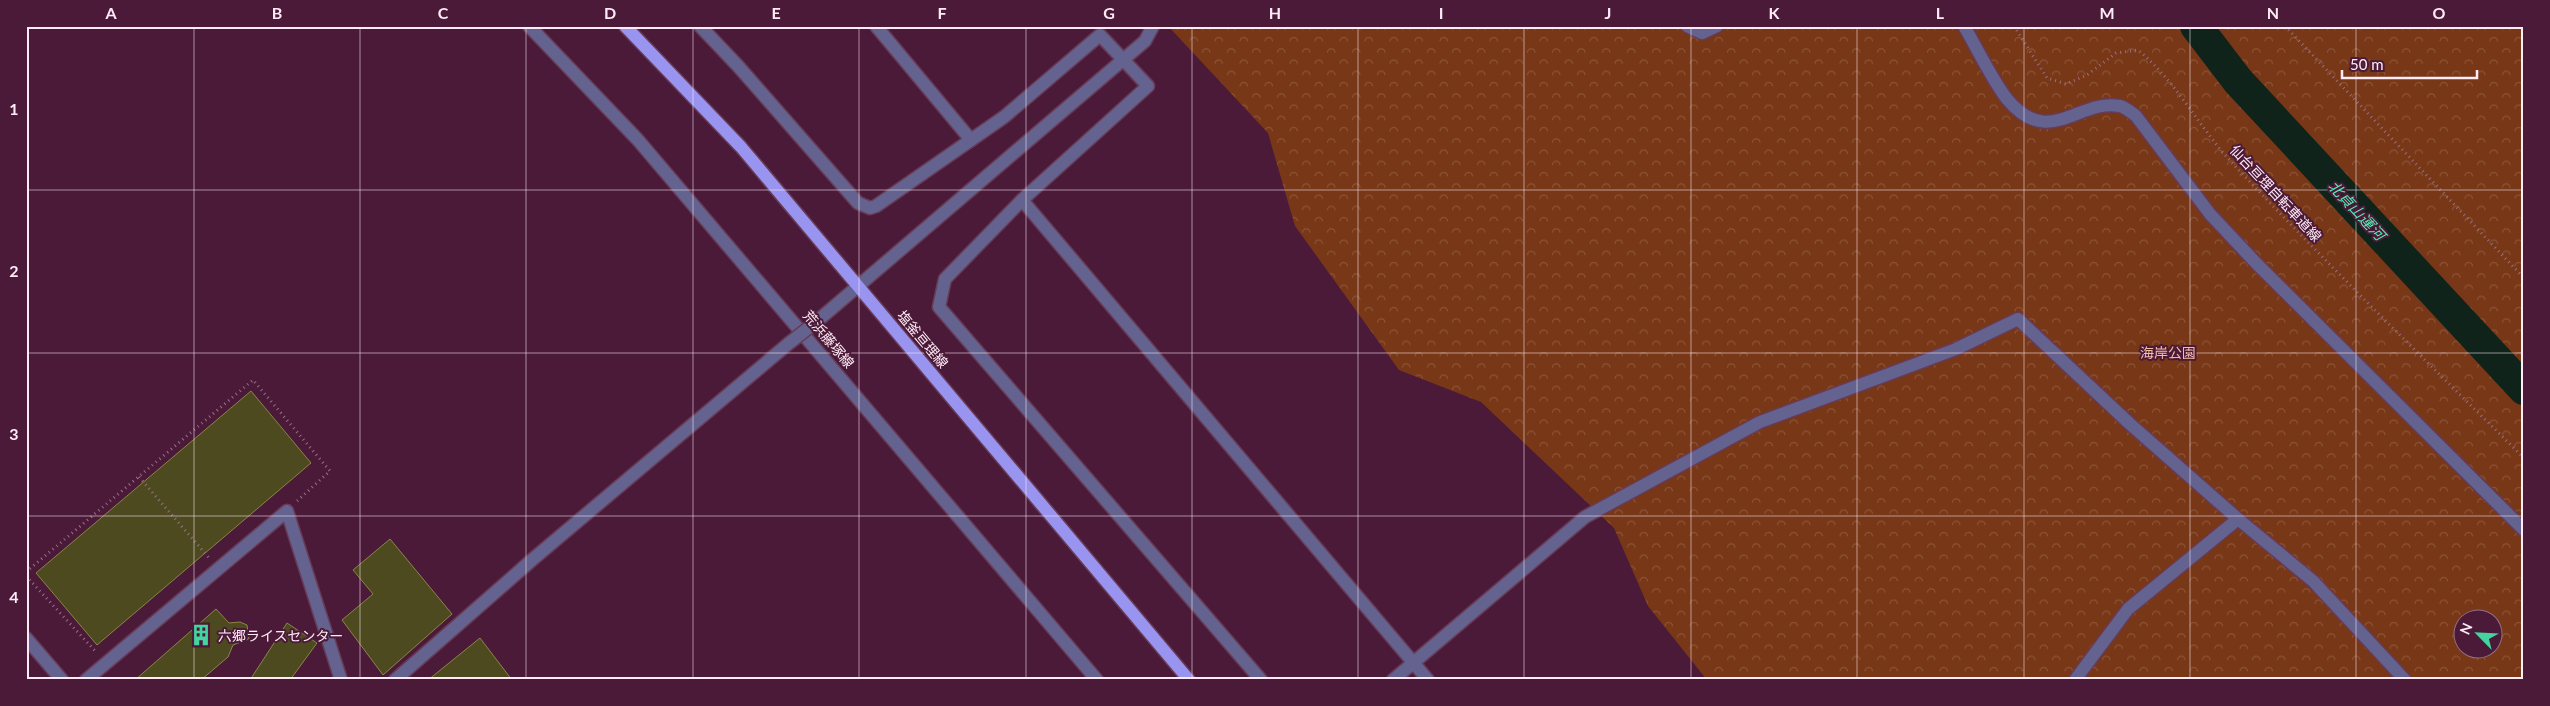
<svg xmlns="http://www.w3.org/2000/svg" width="2550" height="706" font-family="Lato,'Noto Sans JP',sans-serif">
<defs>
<pattern id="forest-crowns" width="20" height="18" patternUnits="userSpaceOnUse" patternTransform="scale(1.25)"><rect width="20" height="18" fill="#783716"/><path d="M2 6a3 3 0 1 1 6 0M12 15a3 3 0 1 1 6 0" fill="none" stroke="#8c5438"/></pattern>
</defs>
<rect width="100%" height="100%" fill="#4b1a39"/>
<path fill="url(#forest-crowns)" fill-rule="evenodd" d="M1168 26H2524V680H1707L1648 606 1614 528 1481 402 1399 370 1295 226 1268 133ZM2462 618H2492V648H2462Z"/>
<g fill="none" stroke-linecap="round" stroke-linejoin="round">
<path stroke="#0f231b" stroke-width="32" d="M2196 26 2238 81 2524 389"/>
</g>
<g fill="#4e4a20" stroke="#8a8547">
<path d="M251 391 311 463 97 645 36 573Z"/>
<path d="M390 539 452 614 383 675 342 620 373 594 353 570Z"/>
<path d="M216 609 229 623 240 622 247 625 249 639 233 645 228 657 201 680H135Z"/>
<path d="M287 623 317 643 290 680H250Z"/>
<path d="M480 638 512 680H428Z"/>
</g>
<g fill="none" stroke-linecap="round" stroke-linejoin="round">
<g stroke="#683b57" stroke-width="15">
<g id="minor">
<path d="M529 26 638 140 1097 680"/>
<path d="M700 26 738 66 858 203 870 208 876 206 1004 117 1100 35 1148 86 1022 200 945 279 939 307 1261 680"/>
<path d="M876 26 971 140"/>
<path d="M1687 26 1702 33 1717 26"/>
<path d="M1964 26C1977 48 1992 80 2007 99 2049 150 2079 98 2120 106 2125 107 2132 113 2136 116L2210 214 2256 263 2524 530"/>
<path d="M1022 200 1428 680"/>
<path d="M816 322 1145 41 1153 26"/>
<path d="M2238 519 2313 581 2405 680"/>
<path d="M26 638 62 680"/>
<path d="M86 680 287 511 341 680"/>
<path d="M395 680 533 559 788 344"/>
<path d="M1393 680 1585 517 1760 422 1956 349 2018 319 2130 424 2238 519 2128 609 2075 680"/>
</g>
</g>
<g stroke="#683b57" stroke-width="15">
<path id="major" d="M625 26 741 147 1189 680"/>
</g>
<g stroke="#967187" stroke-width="3" stroke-dasharray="1 4" stroke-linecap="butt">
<path d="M2014 26 2047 78 2066 84 2087 75 2116 53 2138 50C2177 82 2200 129 2234 165 2328 265 2426 361 2524 458"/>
<path d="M2285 26 2524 278"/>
<path d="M139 477 210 559"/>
<path d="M26 572 253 380 330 471 296 502"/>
<path d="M26 576 97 653"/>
</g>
<use href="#minor" stroke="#64638f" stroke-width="12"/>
<use href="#major" stroke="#9994ef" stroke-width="12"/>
<g stroke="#683b57" stroke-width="15" stroke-linecap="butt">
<path id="minor-bridge" d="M788 344 816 322"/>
</g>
<use href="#minor-bridge" stroke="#64638f" stroke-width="12"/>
</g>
<path fill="none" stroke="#ffebf5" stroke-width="1" stroke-opacity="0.55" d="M194 26V680M360 26V680M526 26V680M693 26V680M859 26V680M1026 26V680M1192 26V680M1358 26V680M1524 26V680M1691 26V680M1857 26V680M2024 26V680M2190 26V680M2356 26V680M26 190H2524M26 353H2524M26 516H2524"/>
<defs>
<g id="building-bare" transform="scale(1.725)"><path d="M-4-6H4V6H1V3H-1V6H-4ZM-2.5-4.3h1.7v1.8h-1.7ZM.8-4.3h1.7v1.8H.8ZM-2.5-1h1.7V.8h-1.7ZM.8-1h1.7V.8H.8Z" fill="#43d4a0" stroke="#4b1a39" stroke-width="2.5" paint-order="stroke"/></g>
</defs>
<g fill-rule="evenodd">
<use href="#building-bare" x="201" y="635"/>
</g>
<g text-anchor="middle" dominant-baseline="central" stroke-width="4" stroke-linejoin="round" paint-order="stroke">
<g font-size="14" fill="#ffebf5" stroke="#4b1a39">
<text transform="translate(2276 193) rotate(47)">仙台亘理自転車道線</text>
<text transform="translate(829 339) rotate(50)">荒浜藤塚線</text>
<text transform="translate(923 339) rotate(50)">塩釜亘理線</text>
</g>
<g font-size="14" fill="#f6bda5" stroke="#4b1a39">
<text x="2168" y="352">海岸公園</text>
</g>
<g font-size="14" fill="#ffebf5" stroke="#4b1a39" text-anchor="start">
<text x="218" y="635">六郷ライスセンター</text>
</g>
<g font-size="15" font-style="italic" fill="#59eab4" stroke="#4b1a39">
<text transform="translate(2357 210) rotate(47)">北貞山運河</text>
</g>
</g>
<rect width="2550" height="706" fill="none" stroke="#4b1a39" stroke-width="55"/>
<g transform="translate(2478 634) rotate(294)"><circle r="24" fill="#4b1a39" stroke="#936e84"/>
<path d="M0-4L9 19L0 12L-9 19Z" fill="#43d4a0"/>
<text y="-8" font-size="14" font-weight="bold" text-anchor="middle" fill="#ffebf5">N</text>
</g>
<path d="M2342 70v8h135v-8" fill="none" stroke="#ffebf5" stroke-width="2.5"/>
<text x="2350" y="70" font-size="15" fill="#ffebf5" stroke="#4b1a39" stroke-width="4" paint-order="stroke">50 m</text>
<rect x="28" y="28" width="2494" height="650" fill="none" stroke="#ffebf5" stroke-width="2"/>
<g font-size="16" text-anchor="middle" font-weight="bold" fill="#ffebf5">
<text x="111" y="19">A</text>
<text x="277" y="19">B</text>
<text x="443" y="19">C</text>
<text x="610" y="19">D</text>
<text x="776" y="19">E</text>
<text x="942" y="19">F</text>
<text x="1109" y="19">G</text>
<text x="1275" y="19">H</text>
<text x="1441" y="19">I</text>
<text x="1608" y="19">J</text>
<text x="1774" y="19">K</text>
<text x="1940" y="19">L</text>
<text x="2107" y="19">M</text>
<text x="2273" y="19">N</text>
<text x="2439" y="19">O</text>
<text x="14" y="115">1</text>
<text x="14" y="277">2</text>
<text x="14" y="440">3</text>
<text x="14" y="603">4</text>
</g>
</svg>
